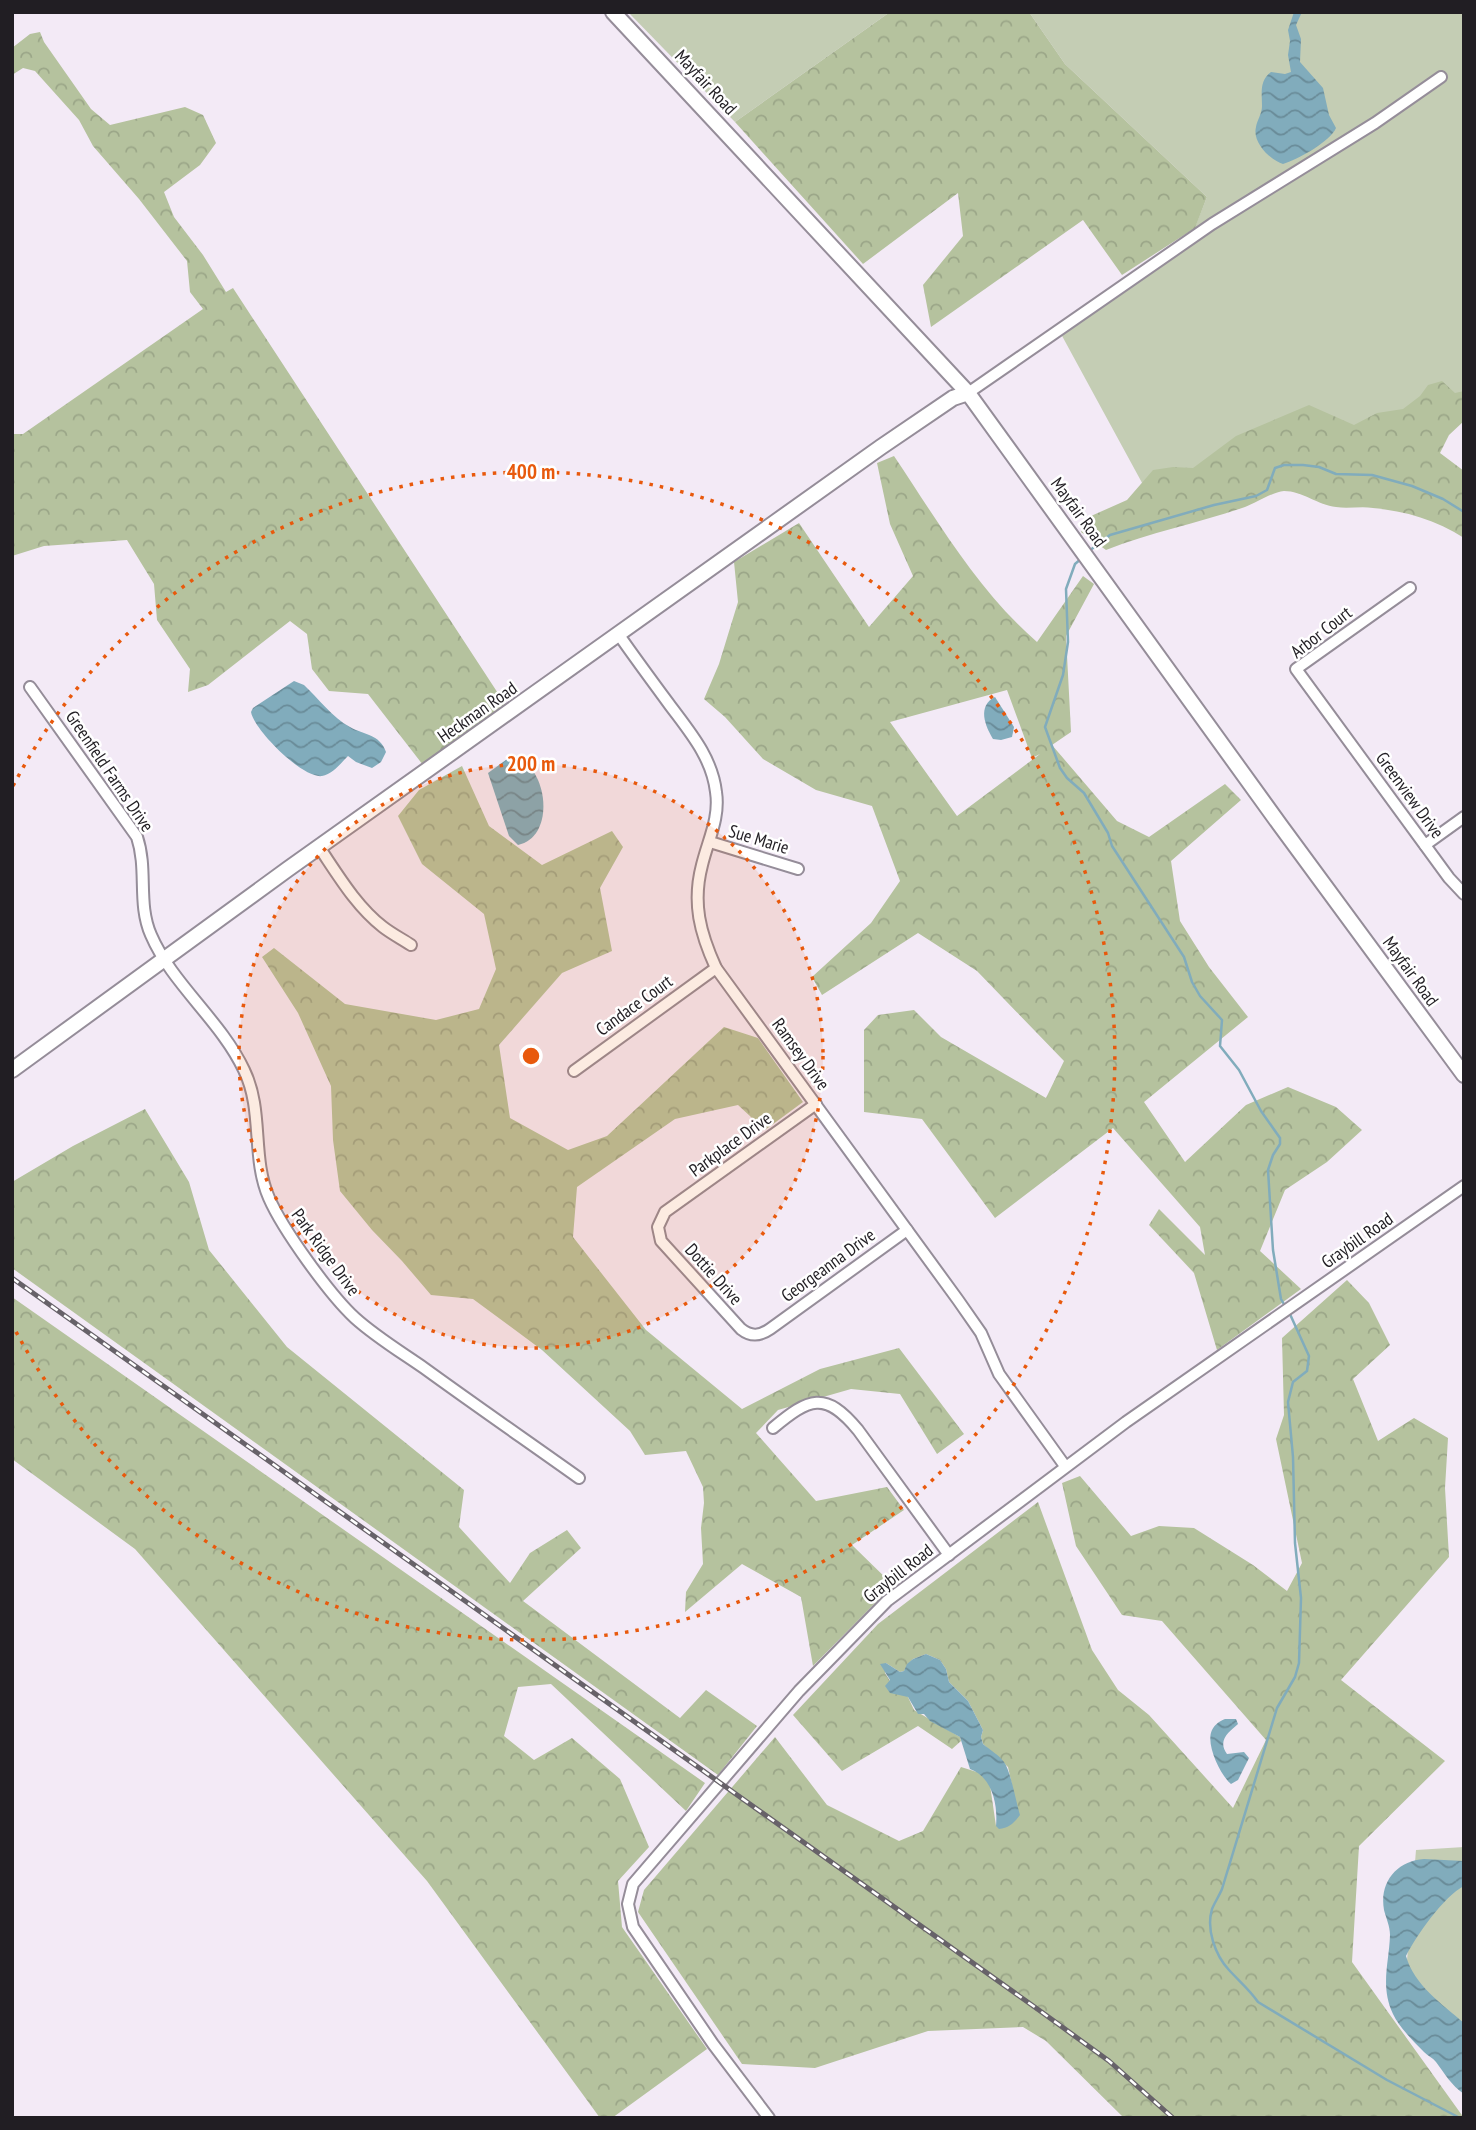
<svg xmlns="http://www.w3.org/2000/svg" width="1476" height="2130" font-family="'PT Sans Narrow',sans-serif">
<defs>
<pattern id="forest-crowns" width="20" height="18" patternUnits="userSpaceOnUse" patternTransform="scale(1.75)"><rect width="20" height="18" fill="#b5c29e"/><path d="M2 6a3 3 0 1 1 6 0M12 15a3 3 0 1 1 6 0" fill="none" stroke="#9ba688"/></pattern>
<pattern id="water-waves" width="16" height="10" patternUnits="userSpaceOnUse" patternTransform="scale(1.75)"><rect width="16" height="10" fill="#81acbc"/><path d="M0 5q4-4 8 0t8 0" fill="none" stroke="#698b98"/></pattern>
</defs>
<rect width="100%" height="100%" fill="#f3eaf6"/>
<g fill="#c4cdb4">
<path d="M628 12H890L735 122Z"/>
<path d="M1029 12H1464V403L1159 514 1061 334 1187 247 1207 197 1065 64Z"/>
<path d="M1464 1847V2056L1404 1997 1416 1850Z"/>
</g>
<g fill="url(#forest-crowns)" fill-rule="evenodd">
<path d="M890 12H1029L1065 64 1207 197 1195 228 1122 275 1083 220 931 327 923 285 963 236 958 193 863 264 735 122Z"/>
<path d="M40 32 44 42 91 109 110 125 185 107 203 115 216 143 200 165 164 192 174 217 203 255 226 292 233 288 507 707 423 765 368 694 329 691 312 669 307 634 290 621 208 685 188 692 190 669 157 620 154 584 127 540 44 546 12 556V434H23L203 309 190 292 187 261 139 199 93 146 79 120 35 71 23 68 12 75V48L30 34Z"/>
<path d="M1442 381 1455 393 1464 391V421L1449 435 1440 453 1464 471V538C1437 520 1405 511 1373 508 1361 506 1348 509 1336 507 1318 505 1302 491 1284 491 1272 492 1256 503 1245 507 1199 523 1151 532 1106 550L1081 532 1091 516 1127 500 1153 470 1173 467 1193 468 1236 436 1309 405 1354 425 1377 413 1403 409 1420 396 1428 385Z"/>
<path d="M894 456C937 520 978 591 1037 642L1083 576 1094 584 1066 636 1071 732 1052 745 1117 821 1149 837 1225 784 1241 800 1171 861 1180 921 1209 967 1248 1017 1144 1102 1185 1162 1246 1105 1288 1087 1336 1107 1362 1130 1327 1162 1285 1190 1260 1251 1301 1289 1217 1350 1194 1273 1149 1225 1159 1209 1205 1255 1200 1227 1113 1128 995 1218 922 1119 864 1112V1030L878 1015 914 1010 941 1037 1046 1098 1064 1061 977 971 918 933 822 995 812 977 871 923 900 881 872 806 816 790 763 759 725 717 704 699 719 664 738 602 734 562 799 523 869 627 913 576 890 524 877 463ZM1007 690 1032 758 1040 754 957 816 890 722Z"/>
<path d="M462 766 489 826 542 865 612 831 623 847 600 888 612 951 562 973 499 1045 510 1118 568 1150 607 1136 724 1027 758 1038 803 1102 765 1130 738 1105 675 1119 577 1187 573 1237 646 1330 742 1409 820 1369 899 1348 964 1434 937 1454 900 1394 851 1389 778 1410 756 1433 816 1501 887 1487 904 1510 852 1545 893 1585 813 1666 801 1597 742 1564 685 1612 686 1592 703 1564 701 1528 704 1503 703 1487 686 1451 645 1455 630 1431 542 1350 473 1299 431 1295 402 1261 372 1230 340 1191 333 1140 331 1086 298 1013 262 957 274 948 345 1004 436 1020 479 1009 496 969 484 914 422 864 398 816 419 790Z"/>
<path d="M145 1109 189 1182 209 1250 287 1347 464 1490 459 1527 510 1583 530 1553 567 1530 581 1548 523 1601 680 1718 706 1690 757 1726 718 1775 12 1268V1182L73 1146Z"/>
<path d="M1347 1280 1369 1303 1390 1345 1353 1379 1378 1441 1414 1418 1448 1438 1445 1488 1449 1557 1341 1680 1445 1761 1359 1846 1352 1962 1464 2118H1124L1046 2041 1023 2027 928 2031 815 2068 742 2064 638 1912 644 1890 775 1737 827 1805 899 1841 923 1831 961 1767 980 1773 990 1785 996 1826 1017 1808 1008 1767 983 1744 981 1737 983 1730 968 1701 949 1682 946 1669 940 1660 926 1654 913 1659 908 1664 904 1671 900 1672 886 1663 885 1673 890 1681 908 1697 914 1710 960 1737 961 1741 952 1749 918 1726 842 1771 793 1715 878 1624 1038 1502 1092 1650 1118 1690 1149 1715 1233 1808 1266 1740 1162 1621 1122 1615 1076 1546 1062 1483 1080 1476 1131 1536 1159 1526 1194 1528 1253 1565 1287 1591 1302 1563 1276 1439 1284 1415 1282 1338Z"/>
<path d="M12 1297 705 1783 686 1811 551 1684 518 1687 504 1736 534 1760 572 1738 620 1779 649 1847 618 1881 622 1927 707 2049 612 2118H600L427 1881 135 1549 12 1459Z"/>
</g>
<g fill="url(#water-waves)">
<path d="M1294 12H1302L1296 25 1301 39 1300 62 1323 88 1329 115 1336 128C1331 141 1297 160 1283 164 1270 160 1252 142 1256 127 1257 120 1262 114 1262 106 1262 93 1259 81 1271 72L1285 74 1291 72 1288 55 1290 41 1288 30Z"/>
<path d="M294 681 304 685C318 698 333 718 350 727 364 735 380 734 386 752L381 762 372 768 356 762 348 756C341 763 333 774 322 776 303 779 254 730 251 712L253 708Z"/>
<path d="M995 697 1014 727 1012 737 1001 740 993 739C985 726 977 706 995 697Z"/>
<path d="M510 757C546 758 559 836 518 845L509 836 488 773Z"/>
<path d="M926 1654 940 1660 946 1669 949 1682 968 1701 983 1730 981 1737 983 1744C990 1750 999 1755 1004 1762 1011 1772 1016 1802 1020 1815 1015 1822 1009 1828 999 1829L996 1826C998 1804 992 1777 970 1769L960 1737 930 1721 924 1714H918L908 1697 890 1693 885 1686 890 1680 880 1664 886 1663 900 1672 904 1671 907 1664 913 1659Z"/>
<path d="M1225 1719H1236L1238 1724C1229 1732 1217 1740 1227 1754L1244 1752 1249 1758 1238 1780 1231 1784C1221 1776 1205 1744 1212 1730 1215 1724 1220 1721 1225 1719Z"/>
<path d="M1424 1859 1464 1861V1886C1444 1896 1416 1936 1406 1956 1414 1985 1442 2004 1464 2023V2094C1451 2085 1445 2074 1436 2062 1433 2058 1428 2056 1424 2052 1414 2042 1399 2027 1393 2014 1380 1986 1389 1964 1390 1935 1390 1926 1386 1918 1384 1910 1379 1882 1397 1861 1424 1859Z"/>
</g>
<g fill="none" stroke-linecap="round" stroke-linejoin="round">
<g stroke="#81acbc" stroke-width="2.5">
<path d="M1089 551 1110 535 1214 505 1256 496 1267 490 1275 468 1284 465H1303L1319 467 1336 474 1372 475 1412 486 1443 499 1464 512"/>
<path d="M1082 558 1075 564 1066 589 1068 642 1063 675 1045 727 1060 768 1067 778 1084 793 1108 833 1112 846 1184 957 1192 982 1200 996 1222 1020 1220 1046 1239 1070 1261 1111 1280 1138V1144L1273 1155 1268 1170 1273 1250 1281 1299 1285 1306"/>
<path d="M1289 1312 1309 1356 1307 1371 1293 1382 1288 1402 1293 1457 1295 1543 1301 1598 1299 1663 1295 1677 1277 1708 1222 1889C1219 1896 1215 1902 1212 1909 1206 1929 1215 1955 1229 1970 1239 1981 1250 1990 1258 2002L1387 2080 1460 2118"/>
</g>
<g stroke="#958d99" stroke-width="14">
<g id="minor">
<path d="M968 393 1212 224 1375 123 1441 77"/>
<path d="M1410 588 1296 669 1449 878 1464 894"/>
<path d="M619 635C635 658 652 681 669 704 689 731 712 757 716 792 720 818 708 840 702 865 692 903 700 933 716 968L958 1300 981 1333 999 1374 1065 1466"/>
<path d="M30 687 137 837C148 870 137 903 151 935 172 984 221 1021 244 1070 264 1111 251 1157 269 1198 283 1230 330 1295 355 1318 376 1337 401 1352 424 1368 475 1405 527 1441 579 1478"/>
<path d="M710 842 798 869"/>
<path d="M1425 845 1464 817"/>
<path d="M319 847C338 875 356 906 383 927 392 934 402 939 411 945"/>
<path d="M574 1071 716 968"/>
<path d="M816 1104 665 1212 658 1227 661 1241 741 1329C751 1337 760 1336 770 1329L907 1230"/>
<path d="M773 1428C809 1398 825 1390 858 1430L949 1555"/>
<path d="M769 2118 713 2044 633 1927 628 1904 633 1884 799 1691 887 1601 1126 1422 1464 1186"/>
</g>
</g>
<g stroke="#958d99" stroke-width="18">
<g id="tertiary">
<path d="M613 12 968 393 1280 825 1464 1075"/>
<path d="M12 1070 288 869 881 447 953 398 968 393"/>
</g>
</g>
<use href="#minor" stroke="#fff" stroke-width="10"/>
<use href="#tertiary" stroke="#fff" stroke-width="14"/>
<g stroke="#676269" stroke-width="5">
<path id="rail" d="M12 1278 1043 2013 1109 2061 1173 2118"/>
</g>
<use href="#rail" stroke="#fff" stroke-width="2.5" stroke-dasharray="8" stroke-linecap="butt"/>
</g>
<circle cx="531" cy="1056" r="292" fill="#e8590c" fill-opacity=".12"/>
<g fill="none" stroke="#e8590c" stroke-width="3.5" stroke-dasharray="3.5 7">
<circle cx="531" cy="1056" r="292"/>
<path d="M13 786A584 584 0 1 1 13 1326"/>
</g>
<g text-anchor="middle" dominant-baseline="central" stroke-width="5" stroke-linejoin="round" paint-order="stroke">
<g font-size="18" fill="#211e23" stroke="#fff">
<text transform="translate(706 82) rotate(47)">Mayfair Road</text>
<text transform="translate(1079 512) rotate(54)">Mayfair Road</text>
<text transform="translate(1321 632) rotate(-38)">Arbor Court</text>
<text transform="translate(477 712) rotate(-35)">Heckman Road</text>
<text transform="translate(110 771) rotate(56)">Greenfield Farms Drive</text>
<text transform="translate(1410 795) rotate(54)">Greenview Drive</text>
<text transform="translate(759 839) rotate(17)">Sue Marie</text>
<text transform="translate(1411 971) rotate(54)">Mayfair Road</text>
<text transform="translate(634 1005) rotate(-36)">Candace Court</text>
<text transform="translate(801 1054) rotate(54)">Ramsey Drive</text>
<text transform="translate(730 1144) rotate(-36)">Parkplace Drive</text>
<text transform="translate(1357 1240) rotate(-35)">Graybill Road</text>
<text transform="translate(326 1252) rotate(54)">Park Ridge Drive</text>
<text transform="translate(828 1265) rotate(-36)">Georgeanna Drive</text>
<text transform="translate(714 1274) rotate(48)">Dottie Drive</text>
<text transform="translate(898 1573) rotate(-38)">Graybill Road</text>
</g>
</g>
<circle cx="531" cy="1056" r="10" fill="#e8590c" stroke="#fff" stroke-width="3.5"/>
<g font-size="21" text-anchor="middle" font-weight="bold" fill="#e8590c" stroke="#fff" stroke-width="5" stroke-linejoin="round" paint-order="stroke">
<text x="531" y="479">400 m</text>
<text x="531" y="771">200 m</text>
</g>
<rect width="1476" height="2130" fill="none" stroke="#211e23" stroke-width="28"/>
</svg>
